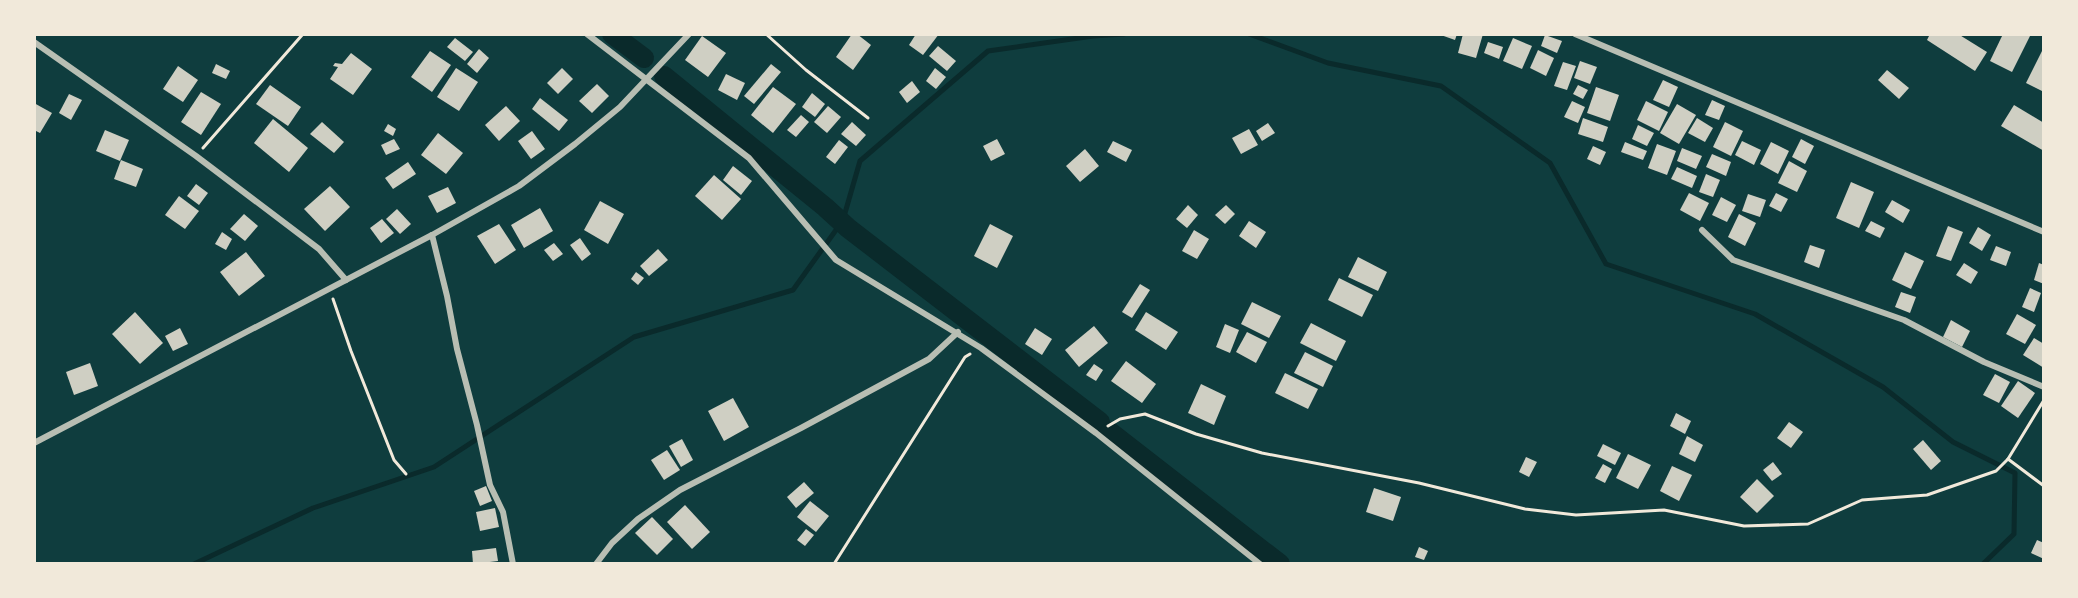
<svg xmlns="http://www.w3.org/2000/svg" width="2078" height="598" font-family="Ubuntu,sans-serif">
<rect width="100%" height="100%" fill="#0f3d3e"/>
<g fill="none" stroke-linecap="round" stroke-linejoin="round">
<g stroke="#0a2a2b" stroke-width="5">
<path d="M1249 34 1328 63 1441 86 1550 163 1606 264 1755 314 1883 387 1953 442 2015 473 2014 534 1983 564"/>
<path d="M194 564 313 508 434 467 634 337 793 290 836 230 845 213 860 161 988 51 1093 36 1124 34"/>
</g>
<g stroke="#0a2a2b" stroke-width="20">
<path d="M612 34 644 58"/>
<path d="M664 76 825 207 848 228 1100 422"/>
<path d="M1110 432 1280 564"/>
</g>
</g>
<g fill="#cfcfc3">
<path d="M852 34H857L871 45 853 70 836 57Z"/>
<path d="M916 34H939L923 55 909 45Z"/>
<path d="M1438 34H1457L1455 40Z"/>
<path d="M1463 34H1483L1476 58 1458 53Z"/>
<path d="M1930 34H1958L1987 52 1975 71 1927 40Z"/>
<path d="M2003 34H2031L2012 72 1990 61Z"/>
<path d="M1545 35 1562 41 1557 53 1541 46Z"/>
<path d="M702 36 726 53 708 77 685 60Z"/>
<path d="M455 38 473 52 465 61 447 47Z"/>
<path d="M1513 38 1532 46 1522 69 1503 61Z"/>
<path d="M1488 42 1503 47 1499 59 1484 53Z"/>
<path d="M938 46 956 61 947 71 929 56Z"/>
<path d="M2044 47V92L2026 83Z"/>
<path d="M479 49 489 58 477 73 467 64Z"/>
<path d="M1538 50 1554 58 1546 76 1530 68Z"/>
<path d="M430 51 451 65 432 92 411 77Z"/>
<path d="M351 53 372 69 353 95 330 79 338 67 333 66 335 63 342 64Z"/>
<path d="M1580 61 1597 67 1590 84 1574 78Z"/>
<path d="M1563 62 1576 66 1567 90 1554 86Z"/>
<path d="M216 64 230 71 226 79 212 73Z"/>
<path d="M771 64 781 72 754 104 744 96Z"/>
<path d="M178 66 198 80 183 102 163 89Z"/>
<path d="M456 68 478 82 459 111 437 97Z"/>
<path d="M562 68 573 79 558 94 547 83Z"/>
<path d="M935 68 946 77 936 89 926 81Z"/>
<path d="M1887 70 1909 88 1899 99 1878 80Z"/>
<path d="M726 74 745 83 737 100 718 90Z"/>
<path d="M1663 80 1678 87 1669 107 1653 100Z"/>
<path d="M912 81 920 92 907 103 899 92Z"/>
<path d="M597 84 609 96 592 113 579 101Z"/>
<path d="M270 85 301 107 288 126 256 104Z"/>
<path d="M1578 85 1588 90 1583 99 1573 94Z"/>
<path d="M773 87 796 104 773 133 751 115Z"/>
<path d="M1596 87 1619 95 1610 121 1587 113Z"/>
<path d="M201 92 221 104 201 135 181 122Z"/>
<path d="M812 93 825 104 815 117 802 107Z"/>
<path d="M69 94 82 100 71 120 59 113Z"/>
<path d="M540 98 568 120 559 131 532 109Z"/>
<path d="M1712 100 1725 106 1719 120 1705 115Z"/>
<path d="M1572 101 1585 107 1578 123 1564 117Z"/>
<path d="M1646 101 1668 112 1659 131 1637 120Z"/>
<path d="M34 103 52 113 40 133 34 130Z"/>
<path d="M1677 104 1696 115 1679 144 1660 133Z"/>
<path d="M2014 105 2044 123V151L2001 126Z"/>
<path d="M506 106 520 121 499 141 485 125Z"/>
<path d="M828 106 841 117 827 133 814 122Z"/>
<path d="M801 115 809 122 796 137 787 130Z"/>
<path d="M1583 118 1608 127 1603 142 1578 134Z"/>
<path d="M1697 118 1713 128 1705 142 1688 133Z"/>
<path d="M273 119 308 148 289 172 254 143Z"/>
<path d="M322 122 344 142 334 153 310 134Z"/>
<path d="M852 122 866 135 856 146 841 134Z"/>
<path d="M1725 122 1743 131 1731 156 1713 147Z"/>
<path d="M1268 123 1275 133 1262 141 1256 131Z"/>
<path d="M388 124 396 129 393 136 384 131Z"/>
<path d="M1638 125 1654 133 1647 146 1632 139Z"/>
<path d="M1249 129 1258 145 1241 154 1232 138Z"/>
<path d="M105 130 129 140 120 161 96 151Z"/>
<path d="M532 131 545 149 531 159 518 141Z"/>
<path d="M438 133 463 153 446 174 421 155Z"/>
<path d="M394 139 400 149 386 155 381 145Z"/>
<path d="M997 139 1005 154 991 161 983 146Z"/>
<path d="M1801 139 1814 146 1805 164 1792 157Z"/>
<path d="M839 140 848 147 835 164 826 157Z"/>
<path d="M1113 141 1132 150 1126 162 1107 152Z"/>
<path d="M1742 141 1761 150 1754 165 1735 155Z"/>
<path d="M1625 142 1647 151 1643 160 1621 152Z"/>
<path d="M1771 142 1789 151 1778 174 1760 164Z"/>
<path d="M1657 144 1676 151 1667 175 1648 168Z"/>
<path d="M1593 146 1606 152 1600 165 1587 159Z"/>
<path d="M1682 148 1702 156 1696 169 1677 161Z"/>
<path d="M1085 149 1099 166 1080 182 1066 166Z"/>
<path d="M1712 154 1731 162 1726 176 1706 167Z"/>
<path d="M121 160 143 169 136 187 114 179Z"/>
<path d="M1789 161 1807 171 1797 192 1778 183Z"/>
<path d="M408 162 416 174 393 189 385 178Z"/>
<path d="M733 166 752 181 741 195 723 180Z"/>
<path d="M1677 167 1697 176 1692 188 1671 179Z"/>
<path d="M1706 174 1720 180 1713 197 1699 192Z"/>
<path d="M714 175 741 199 722 220 695 196Z"/>
<path d="M1851 182 1874 192 1859 228 1836 218Z"/>
<path d="M196 184 208 193 199 205 187 196Z"/>
<path d="M330 186 350 207 325 231 304 209Z"/>
<path d="M448 187 456 203 437 213 428 196Z"/>
<path d="M1689 193 1709 203 1700 221 1680 210Z"/>
<path d="M1776 193 1788 199 1781 212 1769 206Z"/>
<path d="M1748 194 1766 200 1760 217 1742 211Z"/>
<path d="M179 196 199 211 185 229 165 215Z"/>
<path d="M1721 197 1736 205 1727 222 1712 215Z"/>
<path d="M1892 200 1910 210 1903 223 1885 212Z"/>
<path d="M600 201 624 214 608 244 584 230Z"/>
<path d="M1188 205 1198 215 1187 228 1176 219Z"/>
<path d="M1226 205 1235 214 1225 224 1215 215Z"/>
<path d="M540 208 553 231 524 248 511 225Z"/>
<path d="M397 209 411 224 400 234 386 219Z"/>
<path d="M244 214 258 226 245 241 230 229Z"/>
<path d="M1739 214 1756 223 1745 246 1728 237Z"/>
<path d="M382 219 394 233 381 243 370 228Z"/>
<path d="M1249 221 1266 232 1256 248 1239 236Z"/>
<path d="M1871 221 1885 228 1880 238 1865 231Z"/>
<path d="M499 224 516 250 495 264 477 236Z"/>
<path d="M990 224 1013 236 997 268 974 256Z"/>
<path d="M1948 226 1963 232 1951 261 1936 256Z"/>
<path d="M1978 227 1991 235 1982 251 1969 243Z"/>
<path d="M1194 230 1209 239 1197 259 1182 251Z"/>
<path d="M222 232 232 239 226 250 215 244Z"/>
<path d="M580 238 591 254 582 261 570 245Z"/>
<path d="M554 243 563 254 553 261 544 250Z"/>
<path d="M1810 245 1825 250 1819 268 1804 262Z"/>
<path d="M1996 246 2011 252 2006 266 1990 260Z"/>
<path d="M658 249 668 260 649 276 640 266Z"/>
<path d="M246 252 265 276 239 296 220 272Z"/>
<path d="M1905 252 1924 261 1911 289 1892 280Z"/>
<path d="M1358 257 1387 272 1378 291 1348 277Z"/>
<path d="M1964 263 1978 272 1971 284 1956 275Z"/>
<path d="M2039 263 2044 265V284L2034 280Z"/>
<path d="M636 272 644 278 638 285 631 279Z"/>
<path d="M1339 278 1373 295 1362 317 1328 300Z"/>
<path d="M1140 284 1150 290 1132 318 1122 312Z"/>
<path d="M2030 288 2041 293 2034 312 2022 307Z"/>
<path d="M1901 292 1916 297 1910 313 1895 307Z"/>
<path d="M1252 302 1281 316 1269 338 1241 324Z"/>
<path d="M135 312 163 343 140 364 112 334Z"/>
<path d="M1146 312 1178 332 1166 350 1135 330Z"/>
<path d="M2017 314 2036 325 2025 344 2006 334Z"/>
<path d="M1951 320 1970 331 1962 347 1943 337Z"/>
<path d="M1311 323 1346 341 1336 361 1300 343Z"/>
<path d="M1225 324 1239 330 1230 353 1216 347Z"/>
<path d="M1094 326 1108 343 1079 367 1065 350Z"/>
<path d="M180 328 188 344 173 351 165 336Z"/>
<path d="M1035 328 1052 339 1042 355 1025 344Z"/>
<path d="M1247 332 1267 342 1256 363 1236 352Z"/>
<path d="M2034 338 2044 344V368L2023 355Z"/>
<path d="M1305 352 1333 366 1323 387 1294 373Z"/>
<path d="M1126 361 1156 384 1142 403 1111 381Z"/>
<path d="M90 363 98 386 74 395 66 372Z"/>
<path d="M1094 364 1103 370 1096 381 1086 375Z"/>
<path d="M1285 373 1318 389 1308 409 1275 393Z"/>
<path d="M1995 374 2010 382 1999 403 1983 395Z"/>
<path d="M2018 381 2035 393 2018 418 2001 406Z"/>
<path d="M1201 384 1226 396 1214 425 1188 413Z"/>
<path d="M733 398 749 427 724 441 708 411Z"/>
<path d="M1676 413 1691 421 1685 434 1670 426Z"/>
<path d="M1789 422 1803 432 1791 448 1777 438Z"/>
<path d="M1687 436 1703 445 1695 462 1679 454Z"/>
<path d="M682 439 693 460 681 467 669 446Z"/>
<path d="M1923 440 1941 461 1931 470 1913 449Z"/>
<path d="M1603 444 1621 453 1615 465 1597 456Z"/>
<path d="M667 450 680 470 664 480 651 460Z"/>
<path d="M1628 454 1651 465 1638 489 1616 478Z"/>
<path d="M1526 457 1537 462 1529 477 1519 472Z"/>
<path d="M1773 462 1782 474 1772 481 1763 470Z"/>
<path d="M1603 464 1612 469 1605 483 1595 478Z"/>
<path d="M1672 466 1692 475 1679 501 1660 491Z"/>
<path d="M1757 479 1774 496 1757 513 1740 497Z"/>
<path d="M804 482 814 493 796 508 787 497Z"/>
<path d="M486 486 492 501 480 506 474 491Z"/>
<path d="M1374 488 1401 497 1393 521 1366 512Z"/>
<path d="M810 501 829 516 816 532 797 517Z"/>
<path d="M685 505 710 532 692 549 667 522Z"/>
<path d="M495 508 499 527 480 531 476 512Z"/>
<path d="M652 517 673 539 657 555 635 533Z"/>
<path d="M806 529 814 535 805 546 797 540Z"/>
<path d="M2037 540 2044 543V559L2031 553Z"/>
<path d="M1419 547 1428 551 1424 560 1415 557Z"/>
<path d="M496 548 498 561 473 564 472 551Z"/>
</g>
<g fill="none" stroke-linecap="round" stroke-linejoin="round">
<g stroke="#f1e9da" stroke-width="3">
<path d="M766 34 806 70 868 118"/>
<path d="M203 148 303 34"/>
<path d="M333 299 351 351 394 460 406 474"/>
<path d="M1108 426 1120 419 1145 414 1196 434 1262 453 1419 483 1525 509 1576 515 1664 510 1744 526 1808 524 1862 500 1927 495 1996 471 2008 459 2044 400"/>
<path d="M2008 459 2044 486"/>
<path d="M834 564 965 357 970 354"/>
</g>
<g stroke="#b8beb3" stroke-width="6">
<path d="M587 34 749 158 836 260 981 348 1096 433 1260 564"/>
<path d="M1575 34 2044 232"/>
<path d="M34 42 196 156 319 249 346 280"/>
<path d="M1702 230 1733 260 1904 320 1984 362 2044 387"/>
<path d="M432 235 447 296 457 349 477 425 490 485 503 512 513 564"/>
<path d="M34 443 432 235 519 186 575 144 620 107 689 34"/>
<path d="M596 564 612 543 638 519 680 490 801 428 929 359 958 332"/>
</g>
</g>
<rect width="2078" height="598" fill="none" stroke="#f1e9da" stroke-width="72"/>
</svg>
